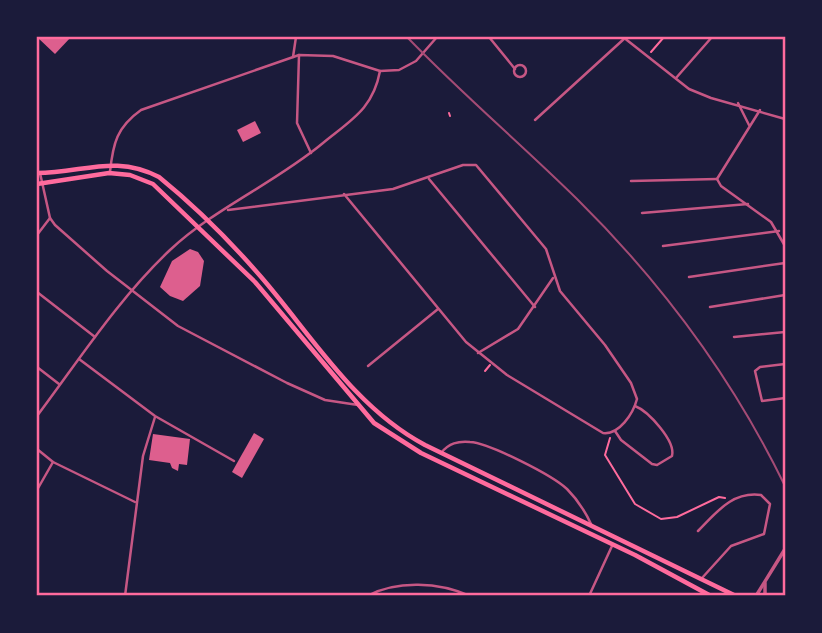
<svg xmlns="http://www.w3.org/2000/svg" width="822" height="633" font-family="Figtree,sans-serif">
<rect width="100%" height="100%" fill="#1b1b3a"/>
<g fill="#dd5f8e">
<path d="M37 37H71L55 54Z"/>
<path d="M255 121 261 133 243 142 237 130Z"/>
<path d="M190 249 198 252 204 261 200 286 183 301 170 296 160 287 172 261Z"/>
<path d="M254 433 264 439 242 478 232 472Z"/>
<path d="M153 434 190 439 187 465 179 464 178 471 172 468 170 463 149 460Z"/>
</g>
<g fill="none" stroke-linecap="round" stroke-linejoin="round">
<g stroke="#ff6b9d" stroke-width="2">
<path d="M651 52 664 37"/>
<path d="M449 113 450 116"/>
<path d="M485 371 490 365"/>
<path d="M610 438 605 455 635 504 661 519 677 517 719 497 725 498"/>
</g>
<g stroke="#c65784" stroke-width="2.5">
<path d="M489 37 515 69"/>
<path d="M623 37 689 89 711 98 785 119"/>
<path d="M299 55 297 123 311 153"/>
<path d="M293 57 296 37"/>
<circle cx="520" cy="71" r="6"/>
<path d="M676 78 712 37"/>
<path d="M738 103 749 125"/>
<path d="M535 120 625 38"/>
<path d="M110 172C113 143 117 127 141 110L299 55 333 56 380 71 399 70 416 61 437 37"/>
<path d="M40 173 50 218 55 225 107 271 178 326 287 383 325 400 358 405"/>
<path d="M429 179 535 307"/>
<path d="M717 179 721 186 771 222 785 246"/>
<path d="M717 179 760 110"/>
<path d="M631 181 717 179"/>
<path d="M228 210 393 189 463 165H476L546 249 560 291 605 345 631 383 637 399C633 414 619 435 603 433L507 375 466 342 344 194"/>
<path d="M642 213 748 204"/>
<path d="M37 235 50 218"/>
<path d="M663 246 779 231"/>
<path d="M689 277 785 263"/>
<path d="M37 292 95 337"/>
<path d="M710 307 785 295"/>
<path d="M734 337 785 332"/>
<path d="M478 353 518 329 553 278"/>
<path d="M79 359 155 416 234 461"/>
<path d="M785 364 760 367 755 371 762 401 785 398"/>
<path d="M368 366 438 309"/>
<path d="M37 367 59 384"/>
<path d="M37 416C79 360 119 298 170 250 215 208 275 183 323 143 351 120 373 109 380 71"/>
<path d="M615 431 621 440 652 464 657 465 672 456C676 441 648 411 635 406"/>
<path d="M37 449 53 462 135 502"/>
<path d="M441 453C449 443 458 441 470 442 489 443 552 475 567 489 577 499 585 511 591 524"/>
<path d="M37 490 53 462"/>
<path d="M698 531C716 513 732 491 761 495L770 504 764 534 731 546 702 578"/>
<path d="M37 595 42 596"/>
<path d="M125 596 143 456 155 417"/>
<path d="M367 596C397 580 439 582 470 596"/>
<path d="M589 596 612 546"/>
</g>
<g stroke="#c65784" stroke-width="3.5">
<path d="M756 596 785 549"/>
<path d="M765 596V583"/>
</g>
<g stroke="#ff6b9d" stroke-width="4.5">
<path d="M37 173C83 173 115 154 159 177 196 207 231 242 262 278 312 336 355 408 425 445L736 596"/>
<path d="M37 184 109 173 130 175 153 184 255 282 374 423 421 453 635 555 711 596"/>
</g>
<path stroke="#a44b75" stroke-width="2" d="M407 37C461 93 521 144 577 199 662 283 733 379 785 486"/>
</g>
<rect width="822" height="633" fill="none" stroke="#1b1b3a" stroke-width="77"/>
<rect x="38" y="38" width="746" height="556" fill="none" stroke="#ff6b9d" stroke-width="2.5"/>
</svg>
